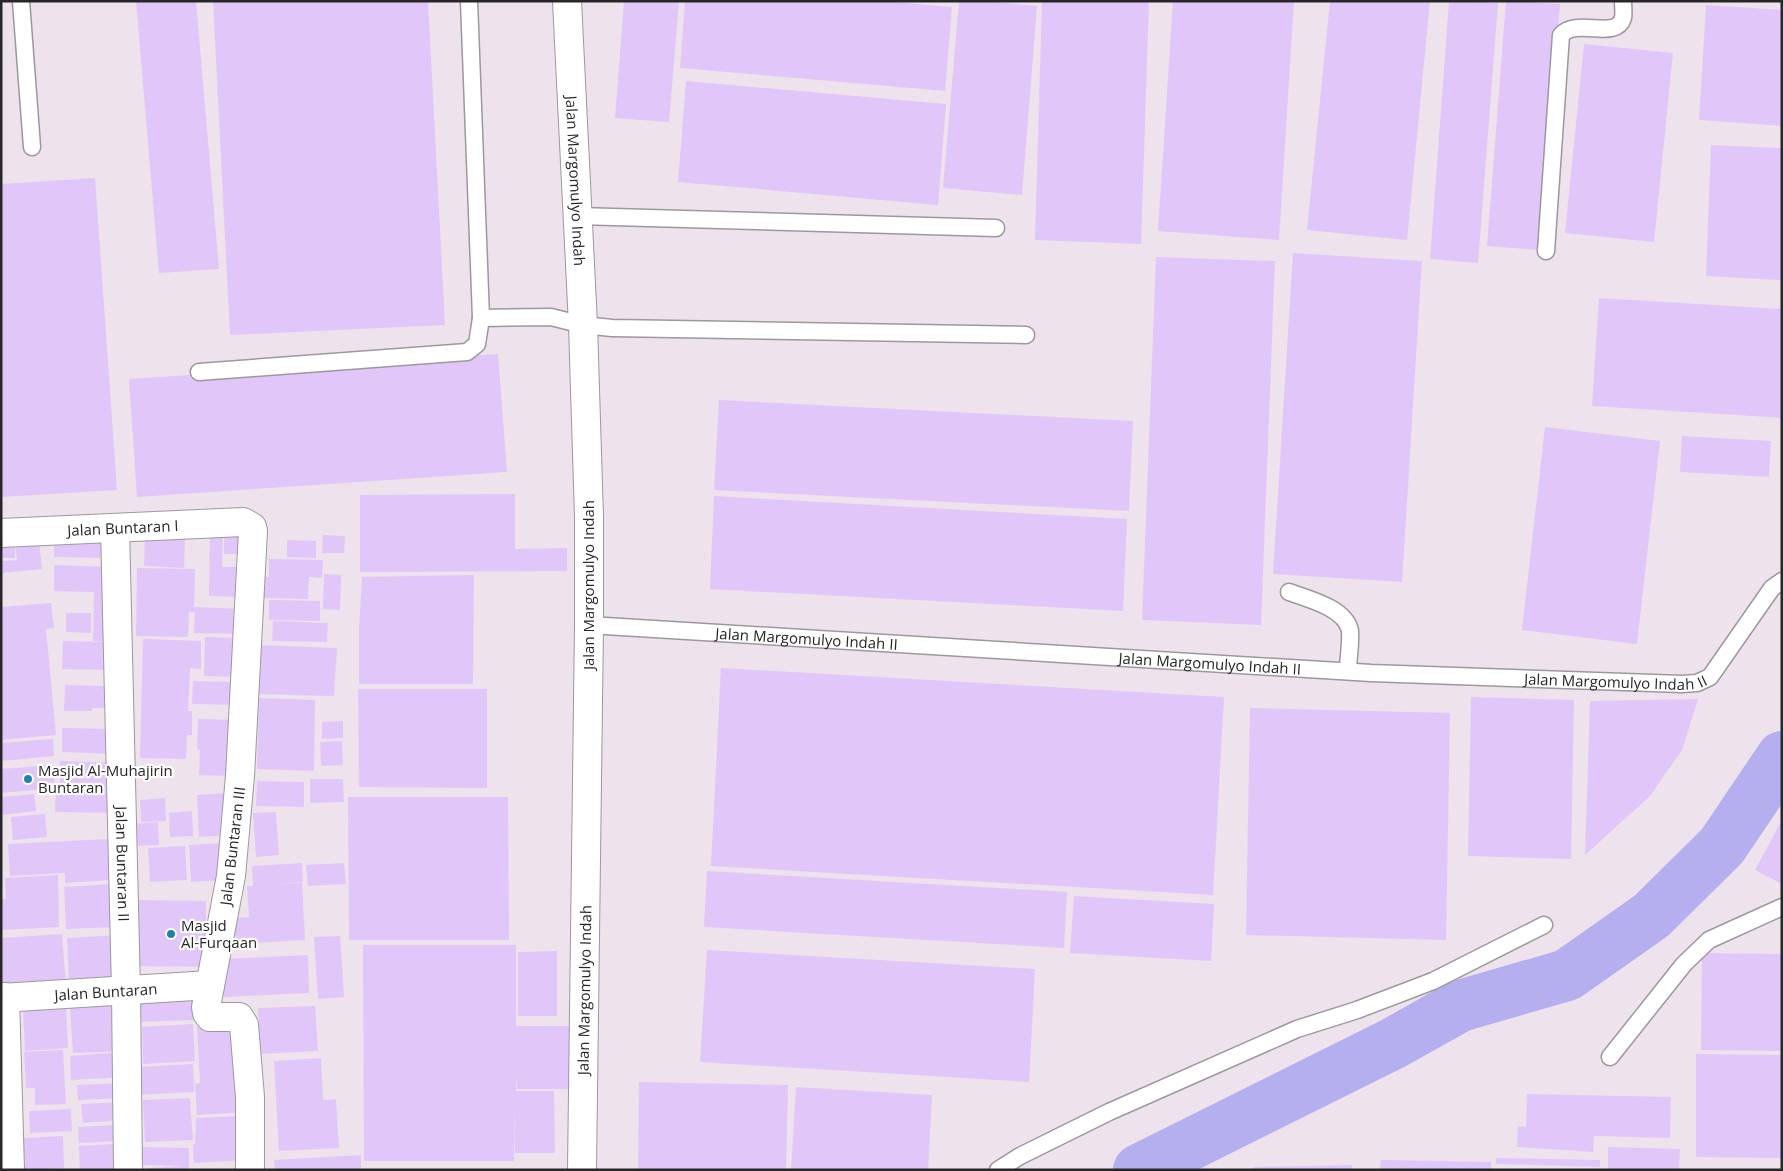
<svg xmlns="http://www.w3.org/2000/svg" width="1783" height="1171" font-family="'Open Sans',sans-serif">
<rect width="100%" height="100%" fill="#f8f2f8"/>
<rect fill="#eee2ed" x="1" y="1" width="1781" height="1169"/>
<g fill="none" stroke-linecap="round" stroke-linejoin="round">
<path stroke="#b5aeef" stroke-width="52" d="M1139 1170 1392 1044 1460 1006 1567 975 1651 916 1722 846 1782 757"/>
</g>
<g fill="#e1c6f9">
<path d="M136 1H196L219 269 159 273Z"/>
<path d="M213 1H428L445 325 230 335Z"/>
<path d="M624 1H679L669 122 615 118Z"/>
<path d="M685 1H883L952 7 945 91 680 68Z"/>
<path d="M959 1H986L1037 6 1022 195 943 188Z"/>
<path d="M1042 1H1149L1141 244 1035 240Z"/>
<path d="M1173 1H1294L1279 240 1158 231Z"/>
<path d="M1330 1H1430L1407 240 1307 230Z"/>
<path d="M1449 1 1498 3 1478 263 1430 259Z"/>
<path d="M1506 1 1560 4 1541 250 1487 246Z"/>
<path d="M1706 5 1782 10V126L1699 120Z"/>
<path d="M1584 44 1673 53 1654 242 1565 233Z"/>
<path d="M686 81 946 104 938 205 678 182Z"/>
<path d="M1711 145 1782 148V280L1706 276Z"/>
<path d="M95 178 117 490 1 497V184Z"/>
<path d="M1293 253 1422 261 1402 582 1273 574Z"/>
<path d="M1156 257 1275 261 1261 625 1142 620Z"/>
<path d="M1599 298 1782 309V418L1592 406Z"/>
<path d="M498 354 507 472 137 497 129 379Z"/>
<path d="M719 400 1133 421 1129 511 714 490Z"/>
<path d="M1545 427 1660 441 1637 644 1522 630Z"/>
<path d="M1682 436 1771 441 1769 477 1680 472Z"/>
<path d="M515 494V549L567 548V571L360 572V495Z"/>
<path d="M714 496 1127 519 1123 611 710 589Z"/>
<path d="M210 530H223L222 567H240V597L209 596Z"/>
<path d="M54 532 105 533 104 558 54 557Z"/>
<path d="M224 533H246L245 554H224Z"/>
<path d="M145 534 185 535 184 568 144 566Z"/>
<path d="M323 535 345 536 344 553H322Z"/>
<rect x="1" y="536" width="14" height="22"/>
<path d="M287 540 316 541V558L287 557Z"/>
<path d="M39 541 42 569 1 573V561L17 560 15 543Z"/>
<path d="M269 559 323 560 322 578 309 577 308 599 261 598 262 577H269Z"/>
<path d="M54 565 112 567 110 642 93 641 94 592 54 591Z"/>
<path d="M137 568 195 569 194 607 245 609 244 634 194 633 195 612H189L188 637 136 636Z"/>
<path d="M324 574 341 575 340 610 323 609Z"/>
<path d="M474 575 473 684H359V628L362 577Z"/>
<path d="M269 600 320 601V621L269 620Z"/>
<path d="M51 603 54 628 46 629 56 735 1 740V607Z"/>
<path d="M66 613H91V633L66 632Z"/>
<path d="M273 621 328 623 327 642 272 641Z"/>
<path d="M205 637 244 638 243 677 204 676Z"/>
<path d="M143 639 201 641V669L190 668 188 711H192V735H187L186 759 140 758Z"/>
<path d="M63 641 111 642 110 670 62 669Z"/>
<path d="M256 645 337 648 334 696 255 694Z"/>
<path d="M721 668 1224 697 1213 895 711 866Z"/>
<path d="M193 681 243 682V705L192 704Z"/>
<path d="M65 685 105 686V708H92V711H64Z"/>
<path d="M358 689H487V788L359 787Z"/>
<path d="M1471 697 1574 700 1571 859 1468 856Z"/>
<path d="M259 698 315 700 314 771 257 769Z"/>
<path d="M1698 699 1682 750 1649 797 1585 855 1590 701Z"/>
<path d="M1250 708 1450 713 1446 940 1246 935Z"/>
<path d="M198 719 240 720 239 776 199 775 200 750 197 749Z"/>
<path d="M343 721V738L322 739V722Z"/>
<path d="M62 728 116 729V754L62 752Z"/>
<path d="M53 739 54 756 1 761V743Z"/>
<path d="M342 741 343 765 321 766 320 742Z"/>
<path d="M60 761 118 763 115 813 55 812 56 788H60Z"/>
<path d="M53 765 55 788 1 793V769Z"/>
<path d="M310 779H343L344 802 310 803Z"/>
<path d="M257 781 304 782V807L256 806Z"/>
<path d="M225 793 231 835 199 837 197 795Z"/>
<path d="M34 794 36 811 1 815V797Z"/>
<path d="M348 797H508L509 940H349Z"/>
<path d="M165 798 166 821 141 822 140 800Z"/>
<path d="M192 811 193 836 170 837 169 813Z"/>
<path d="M276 812 279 855 256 857 253 813Z"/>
<path d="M45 814 47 837 13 840 11 817Z"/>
<path d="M1782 820V884L1755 870Z"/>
<path d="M158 822 159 845 133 846 132 824Z"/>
<path d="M109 839 111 880 65 883V873L10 876 8 844Z"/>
<path d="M222 843 223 880 191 882 189 845Z"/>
<path d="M185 846 187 880 150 882 148 848Z"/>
<path d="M302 863 303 882 278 884 302 883 305 940 236 944 234 918 249 917 247 886H253L252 866Z"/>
<path d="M344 863 346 884 308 886 306 865Z"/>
<path d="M707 871 1067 892 1064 948 704 927Z"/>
<path d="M58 875 59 927 1 930V899H6L5 878Z"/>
<path d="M111 884 114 927 66 929 64 887Z"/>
<path d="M1074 896 1214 904 1211 961 1070 953Z"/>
<path d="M135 900 206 901V967L135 966Z"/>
<path d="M62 934 66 987 1 990V938Z"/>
<path d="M120 935 122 979 69 982 67 938Z"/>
<path d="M340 936 344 997 318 999 314 937Z"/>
<path d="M363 945H516V1026H572L573 1089H517L516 1075V1091H554L555 1153H515V1105L514 1161H364Z"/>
<path d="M707 950 1035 969 1029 1082 700 1062Z"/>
<path d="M557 951V1016H518V952Z"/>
<path d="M1702 953 1782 954V1051L1701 1050Z"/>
<path d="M308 955 309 993 224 997 222 959Z"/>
<path d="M193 991 194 1020 139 1022 137 994Z"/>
<path d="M123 1005 126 1051 73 1053 70 1008Z"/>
<path d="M315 1006 318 1051 260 1054 258 1008Z"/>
<path d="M66 1008 68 1048 25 1051 23 1010Z"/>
<path d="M193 1024 195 1061 143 1064 142 1027Z"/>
<path d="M241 1024 246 1112 197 1115 195 1084 200 1083 197 1027Z"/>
<path d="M63 1050 66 1104 35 1105V1088H26L24 1052Z"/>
<path d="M122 1052 124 1077 71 1080 70 1056Z"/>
<path d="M1696 1054 1782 1055V1158L1696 1157Z"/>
<path d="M321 1058 323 1100 336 1099 339 1148 279 1151 274 1061Z"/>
<path d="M193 1064 194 1092 140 1095 139 1067Z"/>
<path d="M639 1082 788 1085 786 1170H638Z"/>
<path d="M122 1083 123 1098 78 1100 77 1085Z"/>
<path d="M796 1087 932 1095 928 1170H791Z"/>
<path d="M1527 1094 1671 1097 1670 1138 1594 1136 1593 1152 1517 1147 1518 1126 1526 1127Z"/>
<path d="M190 1098 193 1140 145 1142 143 1100Z"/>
<path d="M122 1102V1120L83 1123 81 1104Z"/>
<path d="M71 1109 72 1131 30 1133 29 1111Z"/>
<path d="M243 1116 246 1160 194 1163 193 1144H195L196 1118Z"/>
<path d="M116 1125 117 1141 79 1143 78 1127Z"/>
<path d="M63 1136 64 1168 25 1170 23 1138Z"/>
<path d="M114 1144 116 1170H80L79 1146Z"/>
<path d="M142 1147 189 1148V1170H149L148 1168 184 1166 142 1165Z"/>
<path d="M1608 1147 1680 1149 1679 1170H1608Z"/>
<path d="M361 1155V1170H275L274 1160Z"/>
<path d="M1496 1158 1600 1160V1167L1496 1164Z"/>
<path d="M1381 1160 1491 1162V1170H1380Z"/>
<path d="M1352 1165V1170H1253V1167Z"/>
</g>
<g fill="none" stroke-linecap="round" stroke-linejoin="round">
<g stroke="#9d989d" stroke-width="19">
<g id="service">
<path d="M21 1 32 147"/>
<path d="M578 216 996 228"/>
<path d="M1546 251 1561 35C1577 17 1616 41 1623 18 1624 13 1623 6 1623 1"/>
<path d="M481 318 551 317 583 325 612 328 1026 335"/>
<path d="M199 372 467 352 477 344 481 318 469 1"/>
<path d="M1289 592C1308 599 1346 608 1350 631 1351 644 1348 659 1348 671"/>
<path id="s1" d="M589 625 1371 673 1682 684 1697 683 1710 677 1772 588 1782 581"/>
<path d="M1610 1057 1684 964 1709 940 1782 907"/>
<path d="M998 1170 1020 1156 1109 1112 1297 1029 1357 1010 1433 981 1544 925"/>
</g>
</g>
<g stroke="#9d989d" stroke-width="30">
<g id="minor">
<path id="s2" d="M567 1 583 325 589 517V625L582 1170"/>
<path id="s3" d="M115 528 126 991 128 1170"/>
<path id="s4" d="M1 533 243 522 252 527 253 531 240 776 231 876 206 1007 207 1013 210 1017H239L244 1025 250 1097V1170"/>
<path d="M5 997 10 1170"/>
<path id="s5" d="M1 998 210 985"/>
</g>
</g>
<use href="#service" stroke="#fff" stroke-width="16"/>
<use href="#minor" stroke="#fff" stroke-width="28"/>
</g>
<g fill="#2083ae" stroke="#fff" stroke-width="2">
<circle cx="28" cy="779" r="5"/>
<circle cx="171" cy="934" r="5"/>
</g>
<g text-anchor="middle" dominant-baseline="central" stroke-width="4.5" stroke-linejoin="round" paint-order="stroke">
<g font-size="15" fill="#282628" stroke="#fff">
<text stroke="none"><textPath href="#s2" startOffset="180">Jalan Margomulyo Indah</textPath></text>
<text stroke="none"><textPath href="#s4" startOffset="122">Jalan Buntaran I</textPath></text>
<text transform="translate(588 585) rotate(-90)">Jalan Margomulyo Indah</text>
<text stroke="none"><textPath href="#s1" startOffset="218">Jalan Margomulyo Indah II</textPath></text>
<text stroke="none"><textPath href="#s1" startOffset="622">Jalan Margomulyo Indah II</textPath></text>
<text stroke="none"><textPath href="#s1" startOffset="1028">Jalan Margomulyo Indah II</textPath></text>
<text transform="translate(232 846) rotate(-83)">Jalan Buntaran III</text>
<text stroke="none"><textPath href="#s3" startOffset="336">Jalan Buntaran II</textPath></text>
<text transform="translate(584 990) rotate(-89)">Jalan Margomulyo Indah</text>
<text stroke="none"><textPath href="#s5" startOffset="105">Jalan Buntaran</textPath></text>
</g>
<g font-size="15" fill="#282628" stroke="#fff" text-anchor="start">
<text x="38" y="770">Masjid Al-Muhajirin<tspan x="38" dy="17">Buntaran</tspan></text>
<text x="181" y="925">Masjid<tspan x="181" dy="17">Al-Furqaan</tspan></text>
</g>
</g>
<rect width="1783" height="1171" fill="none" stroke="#282628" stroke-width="5"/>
</svg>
